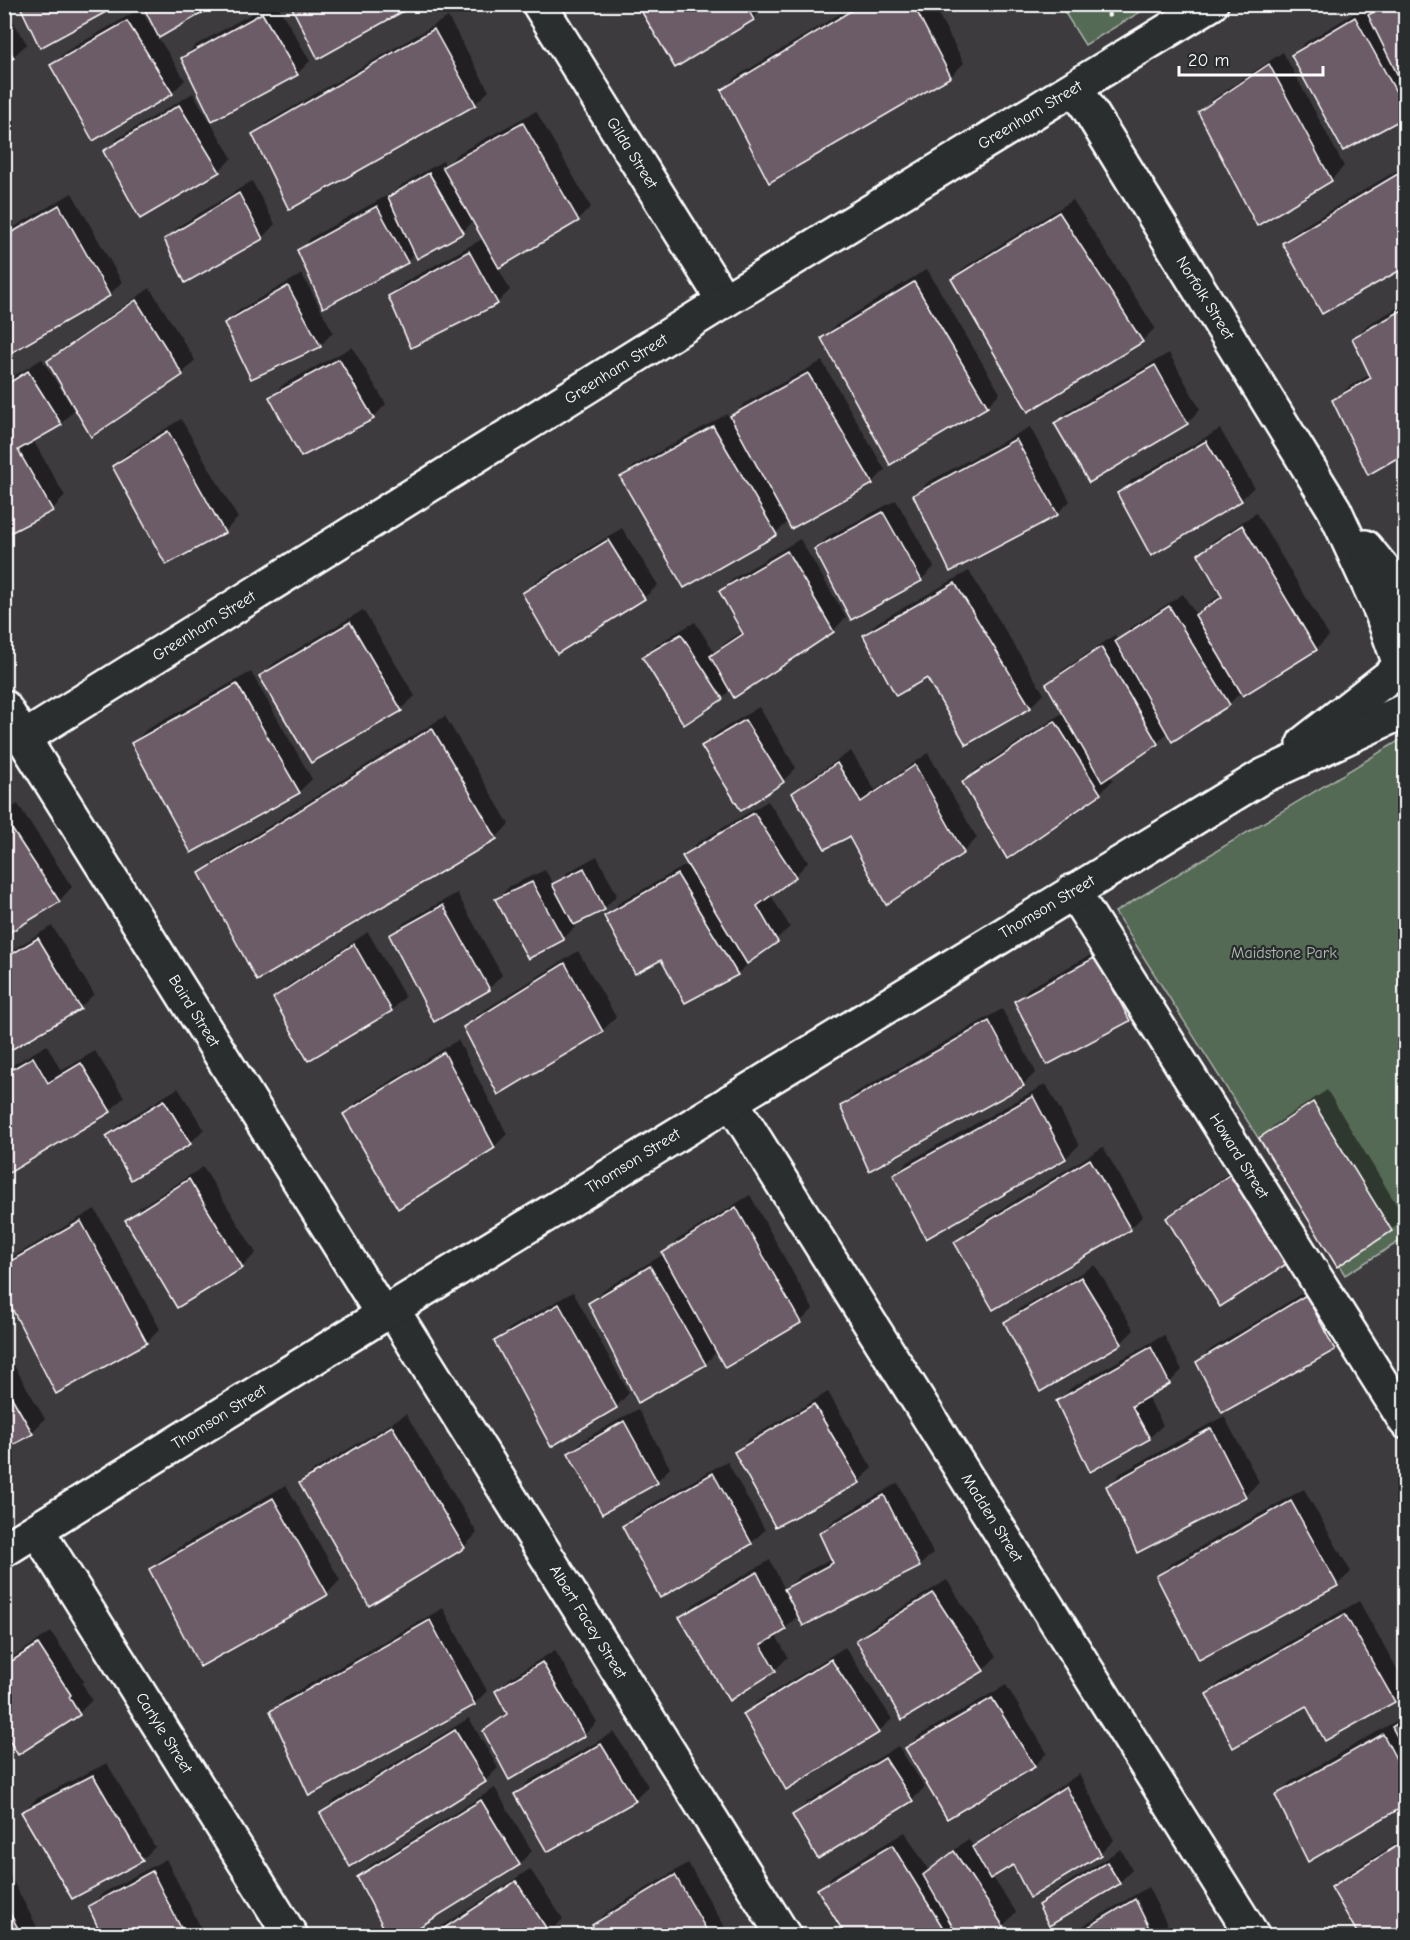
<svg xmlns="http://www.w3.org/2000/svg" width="1410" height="1940" font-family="'Comic Neue',sans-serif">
<rect width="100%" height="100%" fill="#3e3b3f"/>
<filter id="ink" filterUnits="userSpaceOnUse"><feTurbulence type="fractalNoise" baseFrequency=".0167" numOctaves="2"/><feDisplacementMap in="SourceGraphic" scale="12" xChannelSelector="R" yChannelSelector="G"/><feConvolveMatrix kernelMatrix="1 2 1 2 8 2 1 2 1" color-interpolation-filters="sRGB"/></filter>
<g filter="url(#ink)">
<g fill="#556a55" stroke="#aab4aa" stroke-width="1.5">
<path d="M1060 5H1152L1085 45Z"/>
<path d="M1405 737V1238L1345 1275 1115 912Z"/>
</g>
<g fill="#0007">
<path d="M215 4 158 37 185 80 172 93 52 65 65 52 140 9 155 32Z"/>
<path d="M269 4H277L310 61 297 74 183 58 196 45Z"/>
<path d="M639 4H766L767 5 753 18 676 66Z"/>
<path d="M856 4H933L964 63 951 76 770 181 723 91 736 77Z"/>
<path d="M1381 4H1406V115L1292 55 1306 42 1368 5 1373 13Z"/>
<path d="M4 7 27 44 13 57 4 62Z"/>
<path d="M448 17 489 91 475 104 254 135 267 122Z"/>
<path d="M1283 52 1344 166 1331 180 1200 112 1213 99Z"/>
<path d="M193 93 232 158 219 171 105 152 118 138Z"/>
<path d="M536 111 591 207 578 220 498 267 510 290 497 303 389 296 403 283 484 238 474 220 463 232 416 252 407 261 299 251 312 237 390 194 391 195 403 184 443 161 446 166 457 154Z"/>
<path d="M1406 165V265L1284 243 1297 230Z"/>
<path d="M252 181 275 224 262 238 166 239 179 226Z"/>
<path d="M72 193 122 282 109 295 4 355V233Z"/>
<path d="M1073 200 1155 328 1142 341 953 279 966 266Z"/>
<path d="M927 269 1000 393 987 406 822 338 836 325Z"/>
<path d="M302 274 333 332 320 346 226 323 239 310Z"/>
<path d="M150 288 195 360 182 374 91 435 49 361 63 348Z"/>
<path d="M1406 303V452L1334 401 1347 388 1371 374 1354 338 1367 325Z"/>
<path d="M352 347 386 404 373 418 302 455 271 397 284 384Z"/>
<path d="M1169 353 1200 409 1187 423 1089 480 1056 423 1069 410Z"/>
<path d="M42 359 74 410 61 424 33 440 65 496 52 510 4 535V382Z"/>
<path d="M822 361 885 470 872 483 789 521 776 533 684 586 622 478 635 465 727 414 730 418 745 403Z"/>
<path d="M181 419 238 518 224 532 167 563 114 466 127 453Z"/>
<path d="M1030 427 1070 501 1057 514 915 496 928 482Z"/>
<path d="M1220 429 1254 487 1241 500 1119 493 1132 480Z"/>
<path d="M896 500 934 567 921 580 816 549 829 536Z"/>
<path d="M1256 513 1329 636 1316 649 1242 691 1229 704 1173 740 1168 732 1157 743 1110 775 1113 780 1100 793 964 782 977 769 1064 712 1048 684 1061 671 1115 635 1118 641 1130 628 1183 594 1196 615 1210 602 1222 594 1200 555 1213 541Z"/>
<path d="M622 528 658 585 644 598 523 593 537 580Z"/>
<path d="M800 539 846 617 833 631 730 690 722 698 643 657 657 644 695 622 715 653 725 643 743 631 721 591 734 578Z"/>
<path d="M969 571 1044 694 1030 707 864 635 878 622Z"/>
<path d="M363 610 415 696 401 709 311 761 261 676 274 663Z"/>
<path d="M251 672 312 779 299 792 133 743 146 730Z"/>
<path d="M759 707 796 768 783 781 703 746 716 733Z"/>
<path d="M445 716 509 824 496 838 200 874 214 860Z"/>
<path d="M851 751 875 790 928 753 977 838 963 852 886 902 850 835 794 793 807 780Z"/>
<path d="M768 801 808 862 795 876 770 894 790 927 737 974 661 958 606 917 619 903 688 864 684 856 697 843Z"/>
<path d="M18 804 72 887 59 901 4 934V812Z"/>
<path d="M597 856 617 895 604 909 575 923 576 926 563 939 497 899 510 886 545 870 554 885 568 872Z"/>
<path d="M457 893 502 975 489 989 391 935 405 922Z"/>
<path d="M52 926 94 994 80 1008 4 1052V955Z"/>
<path d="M368 932 405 997 392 1010 309 1059 275 998 288 985Z"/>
<path d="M1110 945 1142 1007 1129 1020 1016 1002 1029 988Z"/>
<path d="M578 951 616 1017 602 1031 499 1093 465 1028 478 1014Z"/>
<path d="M1002 1009 1036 1072 1023 1085 841 1107 855 1093Z"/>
<path d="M458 1040 507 1134 494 1147 345 1114 358 1101Z"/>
<path d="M47 1045 61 1071 95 1051 124 1097 110 1111 4 1175V1070Z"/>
<path d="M1046 1084 1079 1145 1066 1158 895 1175 908 1162Z"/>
<path d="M178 1088 204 1129 190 1143 131 1178 108 1136 121 1123Z"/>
<path d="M1327 1090 1404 1217 1391 1230 1261 1139 1274 1125Z"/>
<path d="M1103 1147 1143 1216 1130 1229 956 1243 969 1229Z"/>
<path d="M1249 1159 1291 1260 1168 1218 1181 1205Z"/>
<path d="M203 1167 256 1253 242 1267 178 1306 126 1221 140 1207Z"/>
<path d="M750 1195 813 1309 800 1322 717 1351 705 1364 590 1303 603 1290 664 1254 677 1240Z"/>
<path d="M95 1209 160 1329 147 1342 56 1392 4 1290V1263L9 1259Z"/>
<path d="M1095 1265 1134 1330 1121 1343 1006 1323 1019 1309Z"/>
<path d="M1319 1283 1347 1335 1334 1348 1223 1411 1197 1362 1211 1349Z"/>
<path d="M573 1292 629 1393 616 1407 496 1342 510 1328Z"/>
<path d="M1164 1335 1182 1370 1169 1383 1147 1396 1163 1425 1149 1438 1058 1402 1071 1388Z"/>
<path d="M4 1348 45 1419 32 1432 4 1448Z"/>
<path d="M828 1392 872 1468 859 1481 736 1452 749 1439Z"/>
<path d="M638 1409 670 1468 657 1481 570 1454 583 1440Z"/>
<path d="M406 1414 477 1533 464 1547 301 1483 314 1470Z"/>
<path d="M1224 1416 1259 1482 1245 1496 1138 1551 1108 1486 1121 1473Z"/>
<path d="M727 1461 765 1530 751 1543 623 1526 637 1513Z"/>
<path d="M898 1483 933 1553 919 1566 799 1614 785 1629 775 1634 788 1657 775 1670 681 1618 694 1604 770 1560 785 1590 799 1576 832 1558 820 1533 834 1520Z"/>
<path d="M286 1485 340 1580 327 1594 201 1665 151 1569 164 1556Z"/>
<path d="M1304 1489 1351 1572 1337 1585 1158 1576 1171 1563Z"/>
<path d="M947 1580 996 1657 983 1670 858 1641 871 1627Z"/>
<path d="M1359 1601 1406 1685V1690L1394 1701 1307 1704 1207 1694 1221 1681Z"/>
<path d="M443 1608 487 1691 474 1704 272 1712 285 1698Z"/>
<path d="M51 1632 84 1681 82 1683 92 1700 79 1713 19 1753 6 1733 4 1735V1645L13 1657Z"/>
<path d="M845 1647 892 1719 878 1732 786 1788 745 1715 758 1701Z"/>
<path d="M555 1650 597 1722 584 1735 485 1731 508 1711 496 1692 510 1678Z"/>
<path d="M1006 1685 1047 1753 1034 1766 907 1748 920 1735Z"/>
<path d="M1406 1715V1803L1277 1796 1290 1782 1396 1721 1397 1723Z"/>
<path d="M469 1718 498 1768 485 1781 321 1813 335 1800Z"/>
<path d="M614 1732 648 1786 635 1799 548 1850 516 1794 529 1781Z"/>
<path d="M898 1746 925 1787 912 1800 794 1815 807 1802Z"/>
<path d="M107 1763 155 1847 142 1860 23 1812 36 1799Z"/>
<path d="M1079 1774 1114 1840 1100 1854 1031 1896 1014 1863 992 1876 1016 1912 1003 1926 989 1936H847L819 1890 832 1876 905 1832 929 1871 968 1839 974 1847 987 1834Z"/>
<path d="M495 1788 532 1851 519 1864 358 1877 372 1864Z"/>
<path d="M1406 1837V1927L1333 1887 1347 1874Z"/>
<path d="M1121 1849 1132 1870 1119 1883 1040 1905 1053 1892Z"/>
<path d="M166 1859 205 1936H103L90 1907 103 1893Z"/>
<path d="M688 1863 730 1936H600L593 1925 607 1912Z"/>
<path d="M4 1864 37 1927 28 1936H4Z"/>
<path d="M530 1869 563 1919 549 1933 545 1936H427Z"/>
<path d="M1148 1887 1173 1936H1066Z"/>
<path d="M73 1926 78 1936H56Z"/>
</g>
<g fill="#6c5c67" stroke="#fff" stroke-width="1.5">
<path d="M19 4H117V6L40 48Z"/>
<path d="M142 4H218L159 38Z"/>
<path d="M290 4H412L413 6 318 59Z"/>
<path d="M637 4H745L754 20 675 68Z"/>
<path d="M862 4H913L951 77 769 183 721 90Z"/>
<path d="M1388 4H1406V92L1368 15Z"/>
<path d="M262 13 298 75 212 121 181 58Z"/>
<path d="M1355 17 1406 110V117L1343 151 1291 55Z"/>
<path d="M127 21 173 94 93 141 50 65Z"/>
<path d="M434 29 476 105 289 210 252 134Z"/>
<path d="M4 42 14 58 4 64Z"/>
<path d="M1269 64 1332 181 1257 226 1198 112Z"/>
<path d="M179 105 220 172 140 219 103 151Z"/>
<path d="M523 123 579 221 499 268 442 167Z"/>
<path d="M1401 172 1406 180V267L1322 314 1282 243Z"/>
<path d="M429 173 464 233 417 259 388 197Z"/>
<path d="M239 193 263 239 185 283 164 239Z"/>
<path d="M59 205 110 296 4 357V237Z"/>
<path d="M377 206 408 263 323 308 297 250Z"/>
<path d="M1059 212 1143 342 1028 412 951 279Z"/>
<path d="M469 251 498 304 411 348 388 296Z"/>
<path d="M914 282 988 407 890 465 821 338Z"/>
<path d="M288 286 321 347 251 379 224 323Z"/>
<path d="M136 300 183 375 91 437 47 361Z"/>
<path d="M1406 308V453L1368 475 1332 400 1371 378 1352 338Z"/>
<path d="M339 359 374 419 301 457 269 397Z"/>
<path d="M1155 365 1188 424 1089 483 1054 423Z"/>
<path d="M28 371 62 425 18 450 53 511 4 536V386Z"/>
<path d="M808 373 873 484 791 529 730 416Z"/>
<path d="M713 426 777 535 684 588 620 477Z"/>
<path d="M168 431 225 533 166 565 112 466Z"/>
<path d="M1016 439 1058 515 950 572 913 495Z"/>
<path d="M1206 441 1242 501 1151 556 1117 493Z"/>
<path d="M883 512 922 581 851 620 814 549Z"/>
<path d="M1242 525 1317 650 1243 696 1195 615 1222 597 1198 554Z"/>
<path d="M608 540 645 599 557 654 522 593Z"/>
<path d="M787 551 834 632 734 698 710 656 743 634 719 591Z"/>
<path d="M955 583 1031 708 966 745 927 678 896 696 863 635Z"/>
<path d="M1169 606 1230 705 1172 742 1115 641Z"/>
<path d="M350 622 402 711 311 763 259 676Z"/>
<path d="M681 634 723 699 684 725 642 657Z"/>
<path d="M1101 647 1158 744 1102 782 1046 684Z"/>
<path d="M237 684 300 793 191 853 131 743Z"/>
<path d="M745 720 784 782 741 811 701 746Z"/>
<path d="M1055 721 1101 794 1007 859 962 782Z"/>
<path d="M432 728 497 839 257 981 199 873Z"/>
<path d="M837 763 861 802 915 765 964 853 886 905 849 837 825 849 792 793Z"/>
<path d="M754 813 796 877 757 906 778 942 747 964 682 856Z"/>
<path d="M4 817 60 902 4 936Z"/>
<path d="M584 868 605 910 574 925 552 884Z"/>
<path d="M677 874 738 975 685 1003 661 960 635 974 604 916Z"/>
<path d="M532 882 564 940 528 959 495 899Z"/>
<path d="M443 905 490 990 434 1022 389 935Z"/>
<path d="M38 938 81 1009 4 1054V959Z"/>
<path d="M354 944 392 1011 308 1061 273 998Z"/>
<path d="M1096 957 1130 1021 1047 1065 1014 1001Z"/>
<path d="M565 963 603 1032 498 1095 463 1027Z"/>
<path d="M989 1021 1024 1086 869 1171 840 1106Z"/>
<path d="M444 1052 495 1148 398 1209 343 1114Z"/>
<path d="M33 1057 48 1083 81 1063 111 1112 4 1176V1074Z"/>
<path d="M1033 1096 1066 1159 926 1239 893 1175Z"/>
<path d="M164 1100 191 1144 131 1180 106 1136Z"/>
<path d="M1313 1102 1392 1231 1337 1267 1259 1138Z"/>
<path d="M1090 1159 1131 1230 993 1310 954 1242Z"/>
<path d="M1235 1171 1291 1261 1220 1307 1166 1218Z"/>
<path d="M189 1179 243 1268 177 1308 125 1220Z"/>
<path d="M736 1207 801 1323 725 1368 662 1253Z"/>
<path d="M81 1221 147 1343 56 1394 4 1293V1265Z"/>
<path d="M650 1266 706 1365 638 1403 588 1303Z"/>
<path d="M1081 1277 1122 1344 1040 1392 1004 1322Z"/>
<path d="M1306 1295 1335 1350 1222 1413 1196 1362Z"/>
<path d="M559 1304 617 1408 551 1447 494 1341Z"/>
<path d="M1151 1347 1170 1384 1132 1406 1150 1439 1090 1472 1056 1401Z"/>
<path d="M4 1384 33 1434 4 1450Z"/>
<path d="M814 1404 860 1483 775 1527 734 1452Z"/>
<path d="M624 1421 658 1483 602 1514 568 1453Z"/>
<path d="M392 1426 465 1548 369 1606 299 1483Z"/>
<path d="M1211 1428 1246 1497 1137 1553 1106 1486Z"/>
<path d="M713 1473 752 1544 660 1598 622 1526Z"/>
<path d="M884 1495 920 1567 803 1626 784 1589 833 1563 819 1533Z"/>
<path d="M273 1498 328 1595 200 1667 149 1569Z"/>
<path d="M1291 1501 1338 1586 1199 1660 1156 1576Z"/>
<path d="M757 1572 786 1630 761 1645 776 1671 729 1701 679 1617Z"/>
<path d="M933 1593 984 1671 902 1720 856 1640Z"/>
<path d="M1345 1614 1395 1702 1325 1741 1306 1706 1233 1748 1206 1694Z"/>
<path d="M430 1620 475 1705 309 1796 270 1711Z"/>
<path d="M38 1644 71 1695 69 1697 80 1715 18 1755 6 1735 4 1736V1666Z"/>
<path d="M831 1659 879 1733 786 1790 743 1714Z"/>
<path d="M542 1662 585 1736 509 1780 483 1731 507 1714 495 1691Z"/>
<path d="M992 1698 1035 1767 947 1819 905 1748Z"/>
<path d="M1406 1718V1753L1392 1727Z"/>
<path d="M455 1730 486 1782 350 1867 320 1813Z"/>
<path d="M1383 1734 1406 1778V1805L1308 1862 1275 1795Z"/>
<path d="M601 1744 636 1801 547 1852 514 1794Z"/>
<path d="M885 1758 913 1801 818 1859 792 1815Z"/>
<path d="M93 1775 143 1861 72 1899 21 1812Z"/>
<path d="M1066 1786 1101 1855 1030 1898 1013 1865 990 1879 972 1847Z"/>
<path d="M481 1800 520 1865 405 1936H388L357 1877Z"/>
<path d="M1406 1840V1929L1394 1936H1359L1331 1887Z"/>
<path d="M892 1845 948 1936H846L817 1889Z"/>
<path d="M954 1851 1004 1927 991 1936H958L923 1875Z"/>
<path d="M1107 1862 1120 1884 1049 1926 1038 1905Z"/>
<path d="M152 1871 185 1936H102L88 1906Z"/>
<path d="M675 1875 710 1936H598L592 1925Z"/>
<path d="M516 1881 550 1934 547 1936H432Z"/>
<path d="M1135 1899 1153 1936H1073Z"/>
<path d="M4 1902 22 1936H4Z"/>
</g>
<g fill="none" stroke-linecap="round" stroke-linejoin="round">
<g stroke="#fff" stroke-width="38">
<g id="street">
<path d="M539 4 724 301"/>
<path d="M1076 88 1334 509 1381 611 1398 659"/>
<path d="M1365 547 1406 597"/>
<path d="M4 707 383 1315"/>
<path d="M24 738 724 301 1211 4"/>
<path d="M1304 743 1396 671"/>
<path d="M1073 891 1406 1422"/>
<path d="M731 1101 1253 1936"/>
<path d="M392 1309 784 1936"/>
<path d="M37 1530 291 1936"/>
<path d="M4 1550 392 1309 1263 776 1406 710"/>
</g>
</g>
<path stroke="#fff" stroke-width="4" stroke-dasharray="4.5 4.5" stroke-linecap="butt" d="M1108 4 1109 19"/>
<use href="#street" stroke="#2a2d2e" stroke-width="33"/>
</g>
</g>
<g text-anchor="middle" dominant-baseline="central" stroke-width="4.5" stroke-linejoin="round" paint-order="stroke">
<g font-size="16" fill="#fff" stroke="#2a2d2e">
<text transform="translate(1030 115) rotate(-31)">Greenham Street</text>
<text transform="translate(632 153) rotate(58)">Gilda Street</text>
<text transform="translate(1205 298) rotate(58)">Norfolk Street</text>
<text transform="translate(616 369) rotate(-32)">Greenham Street</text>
<text transform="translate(204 626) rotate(-32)">Greenham Street</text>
<text transform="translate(1047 907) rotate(-31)">Thomson Street</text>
<text transform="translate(194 1011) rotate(58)">Baird Street</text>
<text transform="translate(1239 1156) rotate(58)">Howard Street</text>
<text transform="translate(633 1161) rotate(-32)">Thomson Street</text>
<text transform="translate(219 1417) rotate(-32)">Thomson Street</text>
<text transform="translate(992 1518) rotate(58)">Madden Street</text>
<text transform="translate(588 1622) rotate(58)">Albert Facey Street</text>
<text transform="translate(164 1733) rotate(58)">Carlyle Street</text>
</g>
<g font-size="16" fill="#b2bcb2" stroke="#2a2d2e">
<text x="1284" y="953">Maidstone Park</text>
</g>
</g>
<rect width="1410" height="1940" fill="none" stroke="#2a2d2e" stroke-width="24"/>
<rect x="12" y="12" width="1386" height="1916" fill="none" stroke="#fff" stroke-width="2" filter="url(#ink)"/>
<path d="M1179 66v9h144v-9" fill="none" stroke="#ffffff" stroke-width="3"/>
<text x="1188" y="66" font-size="18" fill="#ffffff" stroke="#2a2d2e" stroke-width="4.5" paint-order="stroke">20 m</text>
</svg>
